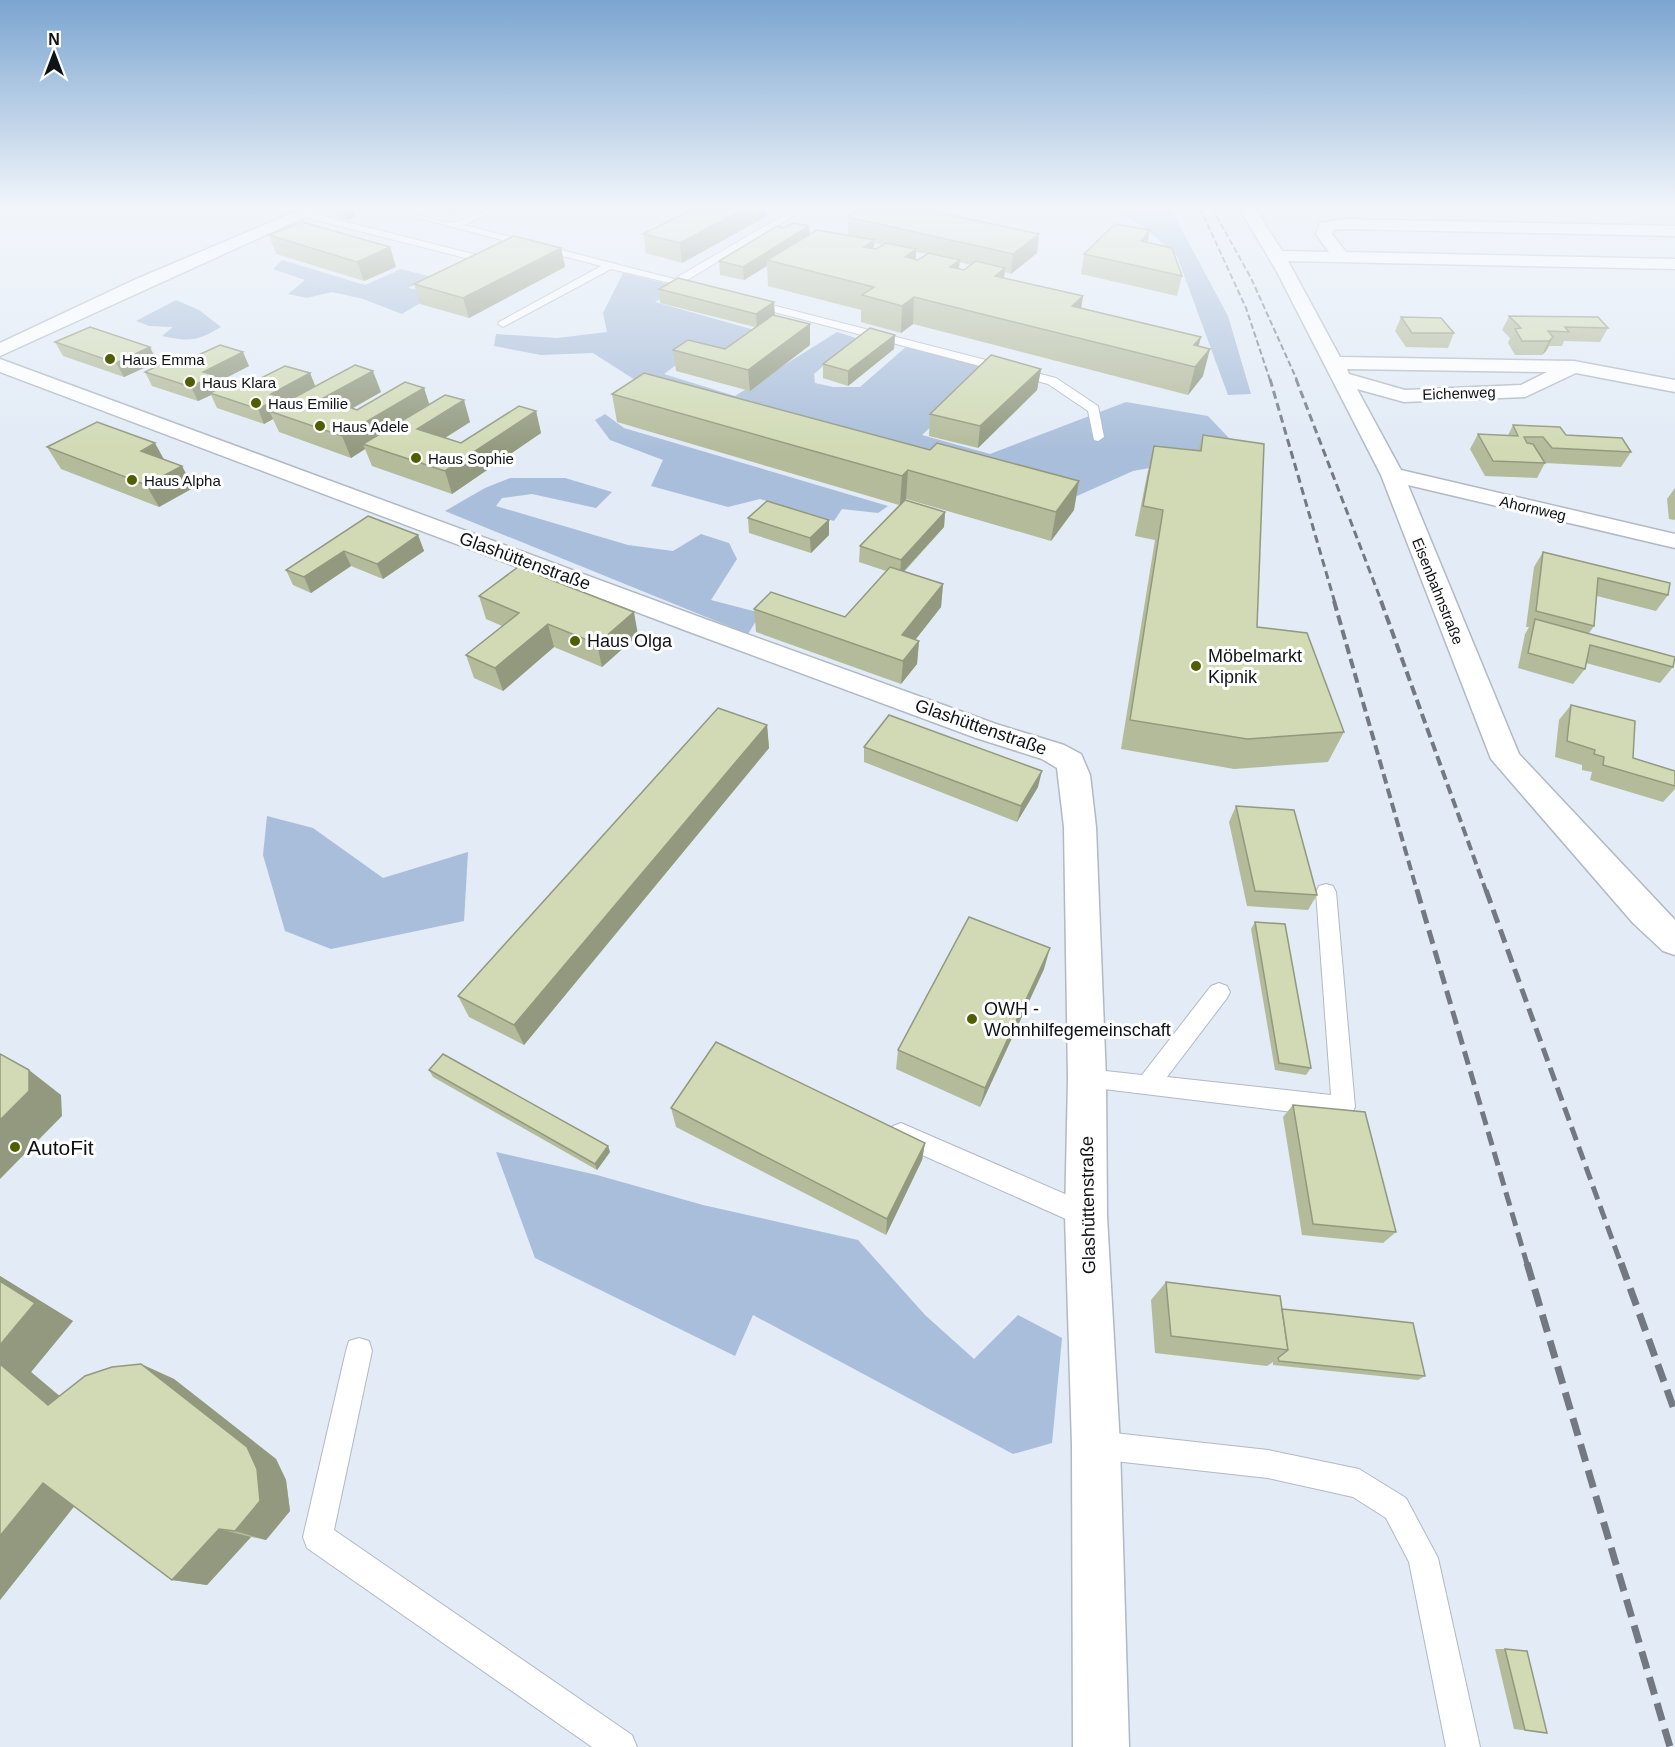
<svg xmlns="http://www.w3.org/2000/svg" width="1675" height="1747" font-family="Helvetica,sans-serif">
<rect width="100%" height="100%" fill="#e2ebf6"/>
<g fill="#a9beda">
<path d="M1109 208H1170L1228 316 1251 394 1228 395 1177 256 1143 226Z"/>
<path d="M282 260 365 285 401 269 432 277 408 288 437 293 402 314 363 299 332 292 307 298 288 294 305 280 273 269Z"/>
<path d="M623 273 680 287 655 302 768 334 727 365 688 356 664 374 735 396 837 332 856 338 814 374 815 383 833 387H860L907 346 993 369 922 435 990 454 1126 402 1208 416 1248 458 1188 461 1133 471 1077 496 646 387 593 353 541 355 494 346 496 334 557 338 607 332 603 313Z"/>
<path d="M176 300 199 310 221 327C198 341 189 342 162 336L173 327 149 326 136 321Z"/>
<path d="M605 414 624 428 888 506 878 513 842 509 834 521 760 499 728 507 651 486 663 460 610 440 595 420Z"/>
<path d="M510 478H565L612 492 596 508 532 494 502 498 496 506 628 545 673 551 701 534 729 543 737 559 711 600 761 613 748 634 445 511 485 488Z"/>
<path d="M267 816 313 828 383 878 468 852 464 921 331 949 285 931 263 855Z"/>
<path d="M496 1152 597 1175 703 1205 858 1240 925 1315 974 1359 1018 1315 1062 1338 1052 1443 1013 1454 753 1315 735 1356 535 1258Z"/>
</g>
<g fill="none" stroke-linecap="round" stroke-linejoin="round">
<g stroke="#b1b9c4" stroke-width="2">
<g id="lane">
<path d="M380 208C402 208 442 225 455 222 472 219 483 208 500 208L464 225 674 279 796 208H807L684 282 700 286V290L611 269 503 327 498 324 499 322 601 266Z"/>
<path d="M303 211 489 258 490 260 485 263 300 216V212Z"/>
<path d="M748 299 1056 378 1098 406 1104 437 1098 441 1094 440 1088 411 1048 384 744 304 743 302Z"/>
<path d="M1326 884 1333 886 1336 892 1355 1107 1351 1115 1343 1118 1079 1086 1076 1079 1079 1072 1087 1069 1142 1075 1211 986 1219 983 1227 986 1230 992 1227 998 1167 1077 1331 1095 1316 892 1319 886Z"/>
<path d="M901 1123 1095 1207 1098 1216 1095 1225 1086 1228 893 1142 889 1134 893 1126Z"/>
<path d="M359 1338 369 1341 372 1351 334 1530 632 1735 637 1747H592L307 1548 303 1537 346 1351 349 1341Z"/>
<path d="M1096 1431 1268 1450 1359 1469 1406 1498 1438 1558 1480 1747H1446L1409 1562 1386 1518 1353 1497 1268 1478 1096 1459 1086 1455 1082 1445 1086 1435Z"/>
</g>
</g>
<g stroke="#b1b9c4" stroke-width="3">
<g id="street">
<path d="M1239 208H1255L1282 251 1329 252 1316 234 1320 223 1344 219 1675 226V236L1344 229 1333 230 1332 234 1346 252 1675 259V269L1288 261 1340 357 1574 361 1675 380V392L1576 373 1525 397 1404 402 1357 389 1401 470 1675 534V548L1408 485 1519 754 1675 920V955L1663 951 1633 923 1491 759 1381 475 1276 270ZM1347 369 1547 372 1521 385 1405 390 1349 374Z"/>
<path d="M0 359 705 619 996 724 1064 745 1081 754 1090 775 1096 827 1106 1079 1107 1216 1120 1445 1129 1747H1073L1072 1445 1065 1216 1068 1079 1064 827 1057 768 1042 759 976 738 687 631 0 372Z"/>
</g>
</g>
<g stroke="#b1b9c4" stroke-width="3">
<path id="secondary" d="M304 208H325L0 356V343L134 280Z"/>
</g>
<use href="#lane" fill="#fff" fill-rule="evenodd"/>
<use href="#street" fill="#fff" fill-rule="evenodd"/>
<use href="#secondary" fill="#fff" fill-rule="evenodd"/>
<g stroke="#747981" stroke-width="2" stroke-dasharray="6 3" stroke-linecap="butt">
<path d="M1200 208 1246 308 1270 380"/>
<path d="M1212 208 1251 278 1297 380"/>
</g>
<g stroke="#747981" stroke-width="3" stroke-dasharray="8 4.5" stroke-linecap="butt">
<path d="M1270 379 1335 603"/>
<path d="M1296 379 1382 603"/>
</g>
<g stroke="#747981" stroke-width="4" stroke-dasharray="10 5" stroke-linecap="butt">
<path d="M1334 601 1417 891"/>
<path d="M1381 601 1486 891"/>
</g>
<g stroke="#747981" stroke-width="5" stroke-dasharray="14 7" stroke-linecap="butt">
<path d="M1417 890 1527 1264"/>
<path d="M1486 890 1621 1264"/>
</g>
<g stroke="#747981" stroke-width="7" stroke-dasharray="18 9" stroke-linecap="butt">
<path d="M1527 1263 1670 1747"/>
<path d="M1621 1263 1675 1412"/>
</g>
</g>
<g fill="#b4bb9b" fill-rule="evenodd">
<path d="M335 208H352L355 217 348 220 338 218Z"/>
<path d="M434 208H465L451 213 435 209Z"/>
<path d="M695 208H766L767 216 682 263 646 253 643 234Z"/>
<path d="M848 217 1039 234 1037 253 1011 274 1005 272 1004 278 1083 296 1081 308 1199 346 1203 376 1188 395 913 324 901 333 861 322V310L768 286 767 266 744 280 720 275 719 261 784 228 809 226V235H848ZM874 243 883 245 876 249H874ZM916 252 927 254 918 260H916ZM959 262 971 265 964 270 959 269Z"/>
<path d="M1150 230 1147 243 1182 276 1177 296 1081 274 1084 254Z"/>
<path d="M269 235 390 247 396 267 364 281 276 254Z"/>
<path d="M561 248 565 267 469 318 420 304 414 284Z"/>
<path d="M659 289 810 324V345L750 391 676 371 673 350 725 349 755 327 660 303Z"/>
<path d="M1509 316 1608 328 1600 342 1564 341 1562 346H1549L1546 351 1542 355H1515L1508 343 1510 338 1502 330Z"/>
<path d="M1401 317 1454 333 1448 348 1406 347 1395 331Z"/>
<path d="M895 335 894 349 848 386 823 378V364Z"/>
<path d="M55 342 150 347 157 362 124 377 63 356Z"/>
<path d="M181 363 249 366 218 382 220 388 249 384 310 373 315 386 381 392 352 408 357 410 424 388 429 404 470 422 445 438 461 443 536 411 541 433 452 494 372 466 365 449 351 458 279 432 273 419 264 424 217 408 211 395 198 401 152 386 145 372Z"/>
<path d="M1041 369 1037 390 978 448 929 436 930 414Z"/>
<path d="M612 394 1074 510 1051 541 906 499 905 500 945 512 944 527 904 572 943 584 941 607 915 640 919 641 917 664 901 684 756 632 754 609 845 617 886 571 859 562 860 546 899 505 617 422Z"/>
<path d="M1513 425 1566 435 1631 452 1621 467 1545 463 1537 478 1485 476 1470 449 1478 434 1508 435Z"/>
<path d="M1203 435 1257 627 1344 732 1328 762 1234 769 1121 749 1155 540 1135 536 1147 475 1154 446 1198 451Z"/>
<path d="M47 447 164 459 182 466 193 488 159 507 61 469Z"/>
<path d="M1675 488V520L1669 519 1667 499Z"/>
<path d="M368 516 418 535 424 551 383 579 351 566 311 593 293 585 286 570Z"/>
<path d="M748 518 829 520V535L811 553 749 533Z"/>
<path d="M1543 552 1668 595 1656 611 1597 596 1594 626 1589 633 1673 667 1660 683 1586 663 1585 669 1573 684 1518 668 1525 634 1529 627H1526L1534 567Z"/>
<path d="M479 596 638 635 602 667 554 647 503 691 474 678 466 655 502 626 486 619Z"/>
<path d="M1571 705 1633 758 1675 771V789L1663 802 1590 780 1592 772 1582 770V765L1555 757 1559 720Z"/>
<path d="M767 725 769 748 524 1045 469 1017 458 996Z"/>
<path d="M864 747 1038 787 1017 822 864 762Z"/>
<path d="M1236 806 1317 895 1308 910 1247 906 1229 822Z"/>
<path d="M1255 922 1311 1068 1306 1075 1275 1070 1251 929Z"/>
<path d="M1044 969 980 1107 896 1069 898 1050Z"/>
<path d="M429 1070 608 1146 610 1152 597 1170 433 1077Z"/>
<path d="M1293 1105 1396 1232 1383 1243 1302 1235 1283 1117Z"/>
<path d="M671 1108 925 1143 922 1160 886 1235 676 1127Z"/>
<path d="M0 1276 73 1321 31 1372 59 1396 141 1364 174 1379 276 1459 286 1480 290 1511 266 1540 251 1537 207 1585 172 1580 74 1506 0 1600Z"/>
<path d="M1166 1282 1282 1309 1425 1376 1418 1380 1273 1365V1362L1267 1366 1155 1353 1151 1300Z"/>
<path d="M1495 1649H1505L1547 1733 1514 1729Z"/>
</g>
<g fill="#92997e">
<path d="M343 208H352L355 217 348 220Z"/>
<path d="M450 208H465L451 213Z"/>
<path d="M746 208H766L767 216 682 263 680 243Z"/>
<path d="M809 226 810 239 767 260V266L744 280 743 267Z"/>
<path d="M1150 230 1146 249 1141 241Z"/>
<path d="M1039 234 1037 253 1011 274 1013 254Z"/>
<path d="M874 240V265L864 247Z"/>
<path d="M390 247 396 267 364 281 357 262Z"/>
<path d="M561 248 565 267 469 318 463 298Z"/>
<path d="M916 249 915 275 905 257Z"/>
<path d="M960 260 957 286 950 267Z"/>
<path d="M1005 268 1002 294 995 276Z"/>
<path d="M1083 296 1079 323 1072 306Z"/>
<path d="M914 297 913 324 901 333 902 306Z"/>
<path d="M774 302 775 316 757 328 756 314Z"/>
<path d="M810 324V345L750 391 748 370Z"/>
<path d="M895 335 894 349 848 386V371Z"/>
<path d="M1201 337 1194 364V345Z"/>
<path d="M1553 337 1546 351 1542 355 1549 341Z"/>
<path d="M150 347 157 362 124 377 116 363Z"/>
<path d="M1210 349 1203 376 1188 395 1195 367Z"/>
<path d="M243 352 249 366 218 382 221 390 210 393 211 395 198 401 191 387 203 372Z"/>
<path d="M1041 369 1037 390 978 448 980 426Z"/>
<path d="M373 371 381 392 332 420 323 398Z"/>
<path d="M310 373 316 388 269 411 273 419 264 424 258 409 271 394Z"/>
<path d="M424 388 431 410 363 444 365 449 351 458 342 436Z"/>
<path d="M464 400 470 422 424 451 417 429Z"/>
<path d="M536 411 541 433 452 494 445 471Z"/>
<path d="M155 443 167 465 141 451Z"/>
<path d="M182 466 193 488 159 507 146 485Z"/>
<path d="M908 470 906 499 900 505 902 476Z"/>
<path d="M1079 481 1074 510 1051 541 1056 512Z"/>
<path d="M945 512 944 527 900 575 901 560Z"/>
<path d="M829 520V535L811 553 810 538Z"/>
<path d="M418 535 424 551 383 579 377 564Z"/>
<path d="M344 551 351 566 311 593 304 577Z"/>
<path d="M943 584 941 607 901 658 902 635Z"/>
<path d="M634 612 638 635 602 667 597 644Z"/>
<path d="M548 624 554 647 503 691 495 668Z"/>
<path d="M919 641 917 664 901 684 903 661Z"/>
<path d="M767 725 769 748 524 1045 514 1025Z"/>
<path d="M1042 771 1038 787 1017 822 1021 806Z"/>
<path d="M1050 948 1044 969 980 1107 985 1088Z"/>
<path d="M29 1070 61 1095 62 1116 0 1179V1120Z"/>
<path d="M925 1143 922 1160 886 1235 887 1219Z"/>
<path d="M608 1146 610 1152 597 1170 595 1164Z"/>
<path d="M0 1276 73 1321 31 1372 87 1419 48 1405 0 1364Z"/>
<path d="M141 1364 174 1379 276 1459 286 1480 290 1511 266 1540 235 1531Z"/>
<path d="M43 1483 84 1494 0 1600V1536Z"/>
<path d="M219 1529 251 1537 207 1585 172 1580Z"/>
</g>
<g fill="#d1dab4" stroke="#92997e" stroke-width="1.5">
<path d="M695 208H746L680 243 643 234Z"/>
<path d="M863 208H918L1039 234 1013 254 848 217Z"/>
<path d="M302 222 390 247 357 262 269 235Z"/>
<path d="M793 223 809 226 743 267 719 261 777 226 784 228Z"/>
<path d="M1115 224 1150 230 1141 241 1172 248 1182 276 1084 254Z"/>
<path d="M817 230 874 240 864 247 876 249 886 243 916 249 905 257 918 260 929 253 960 260 950 267 964 270 976 261 1005 268 995 276 1083 296 1072 306 1201 337 1194 345 1210 349 1195 367 914 297 902 306 862 295 874 287 767 260Z"/>
<path d="M514 236 561 248 463 298 414 284Z"/>
<path d="M678 278 774 302 756 314 659 289Z"/>
<path d="M773 315 810 324 748 370 673 350 688 340 725 349Z"/>
<path d="M1509 316 1598 317 1608 328 1565 327 1569 332 1548 331 1553 337 1549 341H1522L1515 329 1521 328Z"/>
<path d="M1401 317 1441 318 1454 333H1412Z"/>
<path d="M90 327 150 347 116 363 55 342Z"/>
<path d="M870 328 895 335 848 371 823 364Z"/>
<path d="M220 345 243 352 203 372 214 375 191 387 145 372 169 360 181 363Z"/>
<path d="M991 355 1041 369 980 426 930 414Z"/>
<path d="M355 365 373 371 323 398 357 410 405 382 424 388 342 436 269 411Z"/>
<path d="M285 366 310 373 271 394 281 397 258 409 210 393 235 380 249 384Z"/>
<path d="M644 373 930 450 937 443 1079 481 1056 512 908 470 902 476 612 394Z"/>
<path d="M445 395 464 400 417 429 461 443 519 406 536 411 445 471 363 444Z"/>
<path d="M97 422 155 443 141 451 182 466 146 485 47 447Z"/>
<path d="M1513 425 1560 427 1566 435 1622 438 1631 452 1552 448 1543 437H1524L1527 443 1533 444 1545 463 1493 461 1478 434 1518 436Z"/>
<path d="M1203 435 1264 444 1257 627 1307 633 1344 732 1247 739 1130 720 1163 510 1143 506 1154 446 1201 451Z"/>
<path d="M905 500 945 512 901 560 860 546Z"/>
<path d="M767 501 829 520 810 538 748 518Z"/>
<path d="M368 516 418 535 377 564 344 551 304 577 286 570Z"/>
<path d="M1543 552 1670 583 1668 595 1598 578 1594 626 1536 611Z"/>
<path d="M518 567 634 612 597 644 548 624 495 668 466 655 519 613 479 596Z"/>
<path d="M890 567 943 584 902 635 919 641 903 661 754 609 771 592 845 617Z"/>
<path d="M1535 619 1675 657 1673 667 1590 645 1585 669 1528 653Z"/>
<path d="M1571 705 1635 721 1633 758 1675 771V786L1603 765 1604 757 1594 754 1595 750 1567 741Z"/>
<path d="M718 708 767 725 514 1025 458 996Z"/>
<path d="M889 715 1042 771 1021 806 864 747Z"/>
<path d="M1236 806 1294 810 1317 895 1255 891Z"/>
<path d="M969 917 1050 948 985 1088 898 1050Z"/>
<path d="M1255 922 1285 924 1311 1068 1279 1063Z"/>
<path d="M716 1042 925 1143 887 1219 671 1108Z"/>
<path d="M0 1054 29 1070V1091L0 1120Z"/>
<path d="M443 1054 608 1146 595 1164 429 1070Z"/>
<path d="M1293 1105 1365 1112 1396 1232 1313 1224Z"/>
<path d="M0 1281 35 1303 0 1345Z"/>
<path d="M1166 1282 1280 1296 1288 1350 1171 1336Z"/>
<path d="M1282 1309 1331 1314 1413 1323 1425 1376 1279 1361 1278 1358 1288 1350Z"/>
<path d="M0 1364 48 1405 85 1376 112 1367 141 1364 247 1447 257 1469 260 1501 235 1531 219 1529 172 1580 43 1483 0 1536Z"/>
<path d="M1505 1649 1527 1651 1547 1733 1525 1730Z"/>
</g>
<linearGradient id="sky" x2="0" y2="1"><stop stop-color="#7ba5d0"/><stop offset="0.46" stop-color="#f2f6fb"/><stop offset="1" stop-color="#f2f6fb" stop-opacity="0"/></linearGradient>
<rect width="1675" height="452" fill="url(#sky)"/>
<g fill="#515e00" stroke="#fff" stroke-width="2">
<circle cx="110" cy="359" r="6"/>
<circle cx="190" cy="382" r="6"/>
<circle cx="256" cy="403" r="6"/>
<circle cx="320" cy="426" r="6"/>
<circle cx="416" cy="458" r="6"/>
<circle cx="132" cy="480" r="6"/>
<circle cx="575" cy="641" r="6"/>
<circle cx="1196" cy="666" r="6"/>
<circle cx="972" cy="1019" r="6"/>
<circle cx="15" cy="1147" r="6"/>
</g>
<g text-anchor="middle" dominant-baseline="central" stroke-width="6" stroke-linejoin="round" paint-order="stroke">
<g font-size="15" fill="#101216" stroke="#fff" text-anchor="start">
<text x="122" y="359">Haus Emma</text>
<text x="202" y="382">Haus Klara</text>
<text x="268" y="403">Haus Emilie</text>
<text x="332" y="426">Haus Adele</text>
<text x="428" y="458">Haus Sophie</text>
<text x="144" y="480">Haus Alpha</text>
</g>
<g font-size="15" fill="#101216" stroke="#fff">
<text transform="translate(1459 393) rotate(-2)">Eichenweg</text>
<text transform="translate(1533 508) rotate(13)">Ahornweg</text>
<text transform="translate(1438 591) rotate(68)">Eisenbahnstraße</text>
</g>
<g font-size="18" fill="#101216" stroke="#fff">
<text transform="translate(525 561) rotate(20)">Glashüttenstraße</text>
<text transform="translate(981 727) rotate(19)">Glashüttenstraße</text>
<text transform="translate(1088 1205) rotate(-91)">Glashüttenstraße</text>
</g>
<g font-size="18" fill="#101216" stroke="#fff" text-anchor="start">
<text x="587" y="641">Haus Olga</text>
<text x="1208" y="656">Möbelmarkt<tspan x="1208" dy="21">Kipnik</tspan></text>
<text x="984" y="1009">OWH -<tspan x="984" dy="21">Wohnhilfegemeinschaft</tspan></text>
</g>
<g font-size="21" fill="#101216" stroke="#fff" text-anchor="start">
<text x="27" y="1147">AutoFit</text>
</g>
</g>
<g transform="translate(54 54)" stroke="#ffffff" stroke-width="4.5" paint-order="stroke">
<path d="M0-4.5L10 22L0 15L-10 22Z" fill="#101216"/>
<text y="-9" font-size="16" font-weight="bold" text-anchor="middle" fill="#101216">N</text>
</g>
</svg>
